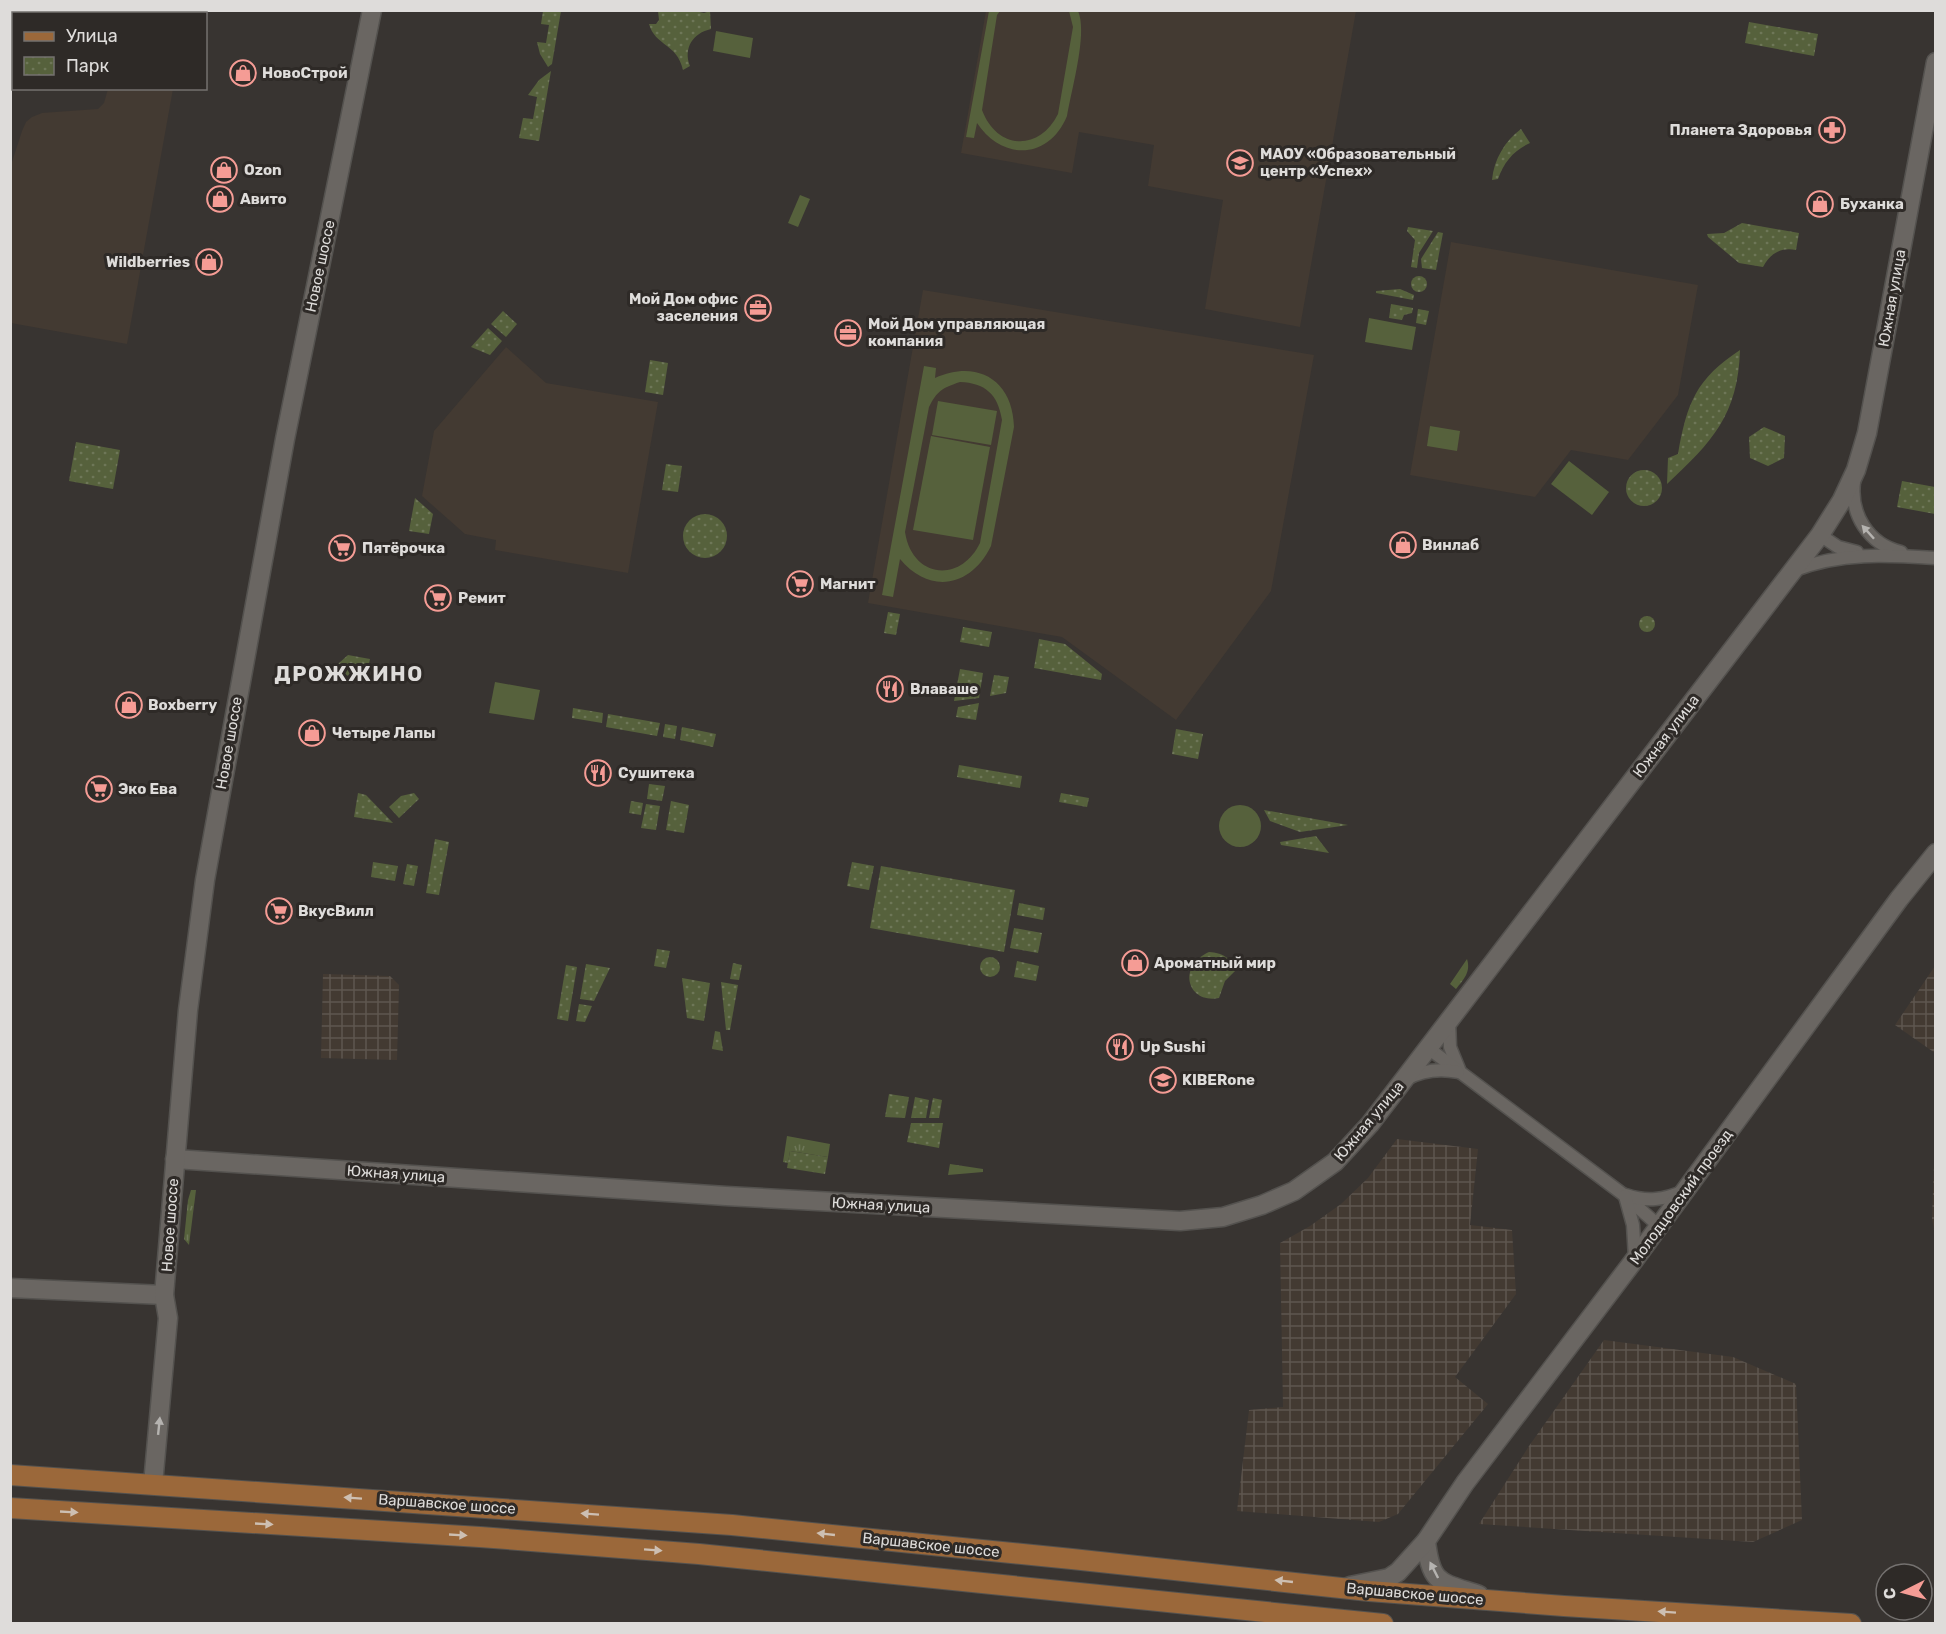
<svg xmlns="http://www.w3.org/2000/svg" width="1946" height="1634" font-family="Rubik,sans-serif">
<defs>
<pattern id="industrial-grid" width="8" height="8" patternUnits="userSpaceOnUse" patternTransform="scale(1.5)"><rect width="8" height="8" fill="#433a32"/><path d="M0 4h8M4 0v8" fill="none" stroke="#5e564f"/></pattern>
<pattern id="grass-tufts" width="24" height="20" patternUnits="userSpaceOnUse" patternTransform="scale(1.5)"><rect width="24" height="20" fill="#56613c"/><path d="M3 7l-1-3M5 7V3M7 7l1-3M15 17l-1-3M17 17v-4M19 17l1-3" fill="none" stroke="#6e7758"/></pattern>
<pattern id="park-dots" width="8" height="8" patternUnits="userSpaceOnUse" patternTransform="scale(1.5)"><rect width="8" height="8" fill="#56613c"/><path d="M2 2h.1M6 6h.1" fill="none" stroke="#6e7758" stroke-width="1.8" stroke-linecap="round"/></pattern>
</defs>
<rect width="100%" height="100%" fill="#383431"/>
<g fill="#433a32">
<path d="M986 11H1356L1300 327 1205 309 1223 200 1148 186 1154 145 1079 132 1072 173 961 153Z"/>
<path d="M108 89H173L127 344 11 323V165L22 131 26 122 32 117 42 113 98 109 104 103Z"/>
<path d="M1451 242 1698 285 1678 395 1628 460 1571 450 1535 497 1410 475Z"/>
<path d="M923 290 1314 355 1271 591 1176 720 1062 637 868 603Z"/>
<path d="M506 347 546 383 658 402 628 573 495 550 496 540 465 534 422 496 434 431Z"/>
</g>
<g fill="url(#industrial-grid)">
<path d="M1935 966V1053L1895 1025Z"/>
<path d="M323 974 390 976 399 985 397 1060 321 1058Z"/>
<path d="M1935 1136V1236L1932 1219Z"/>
<path d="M1397 1139 1478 1149 1470 1225 1512 1230 1516 1294 1455 1377 1488 1404 1398 1514 1379 1522 1237 1511 1249 1410 1283 1407 1280 1243 1310 1226 1341 1204 1368 1178Z"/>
<path d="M1604 1340 1733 1357 1796 1384 1802 1520 1753 1542 1479 1524 1529 1446Z"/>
</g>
<g fill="url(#grass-tufts)">
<path d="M1467 959C1471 972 1464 979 1456 989L1450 984Z"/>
<path d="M787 1136 830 1144 828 1157 790 1151 788 1163 783 1162Z"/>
<path d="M950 1164 983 1169V1172L948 1175Z"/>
<path d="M191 1190H196L189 1245 184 1239 188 1200Z"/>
</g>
<g fill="url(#park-dots)">
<path d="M543 11H561L552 64 548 67 540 54 537 42 546 43 549 25 541 24Z"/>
<path d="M695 11 704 13 710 11 711 29C693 33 683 48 690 66L683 70C677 43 655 46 649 24H656L659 20 658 11Z"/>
<path d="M1749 22 1818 34 1814 56 1745 43Z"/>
<path d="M551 71 539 141 519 138 523 118 533 119 537 97 528 95 539 80Z"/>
<path d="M1521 129 1530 143C1514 150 1504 162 1498 179L1492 180C1494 159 1505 141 1521 129Z"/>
<path d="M1742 223 1799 233 1796 250C1780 247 1770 254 1763 267L1739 263 1708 237 1707 234 1724 233Z"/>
<path d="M1408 227 1433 231 1419 253 1417 268 1411 267 1415 240 1407 231Z"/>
<path d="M1438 232 1443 233 1436 270 1422 268 1421 259Z"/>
<circle cx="1419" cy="284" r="8"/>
<path d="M1400 289 1414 295 1413 300 1376 293V291Z"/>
<path d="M1391 304 1413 308 1412 313 1404 315 1402 320 1389 318Z"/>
<path d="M1418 309 1429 311 1426 325 1416 323Z"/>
<path d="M503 311 517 324 506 337 491 324Z"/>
<path d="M488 328 502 341 490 355 471 347Z"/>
<path d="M1740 350C1738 415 1712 442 1667 484L1668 458 1678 454C1687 403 1696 379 1740 350Z"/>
<path d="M650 360 668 363 663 395 645 392Z"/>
<path d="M1764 427 1785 436 1784 458 1768 466 1750 458 1749 437Z"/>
<path d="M76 442 120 450 113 489 69 481Z"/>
<path d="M666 464 682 466 678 492 662 490Z"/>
<circle cx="1644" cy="488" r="18"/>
<path d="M1902 481 1935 487V514L1897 507Z"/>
<path d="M415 498 433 514 429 534 409 531Z"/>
<circle cx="705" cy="536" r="22"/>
<path d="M888 612 900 614 896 635 884 633Z"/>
<circle cx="1647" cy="624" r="8"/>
<path d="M963 627 992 632 989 647 960 642Z"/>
<path d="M1039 639 1065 644 1102 674 1101 680 1034 668Z"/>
<path d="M348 655 370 659 366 679 329 672Z"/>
<path d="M960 669 983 673 979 698 954 701Z"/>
<path d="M994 675 1009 677 1006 693 990 696Z"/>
<path d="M979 703 976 720 956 717 958 707Z"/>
<path d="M573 708 603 713 602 723 572 718Z"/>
<path d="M608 714 660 723 657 736 606 727Z"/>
<path d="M665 724 677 726 675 739 663 737Z"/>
<path d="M682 727 716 734 713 747 680 740Z"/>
<path d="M1176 729 1203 734 1198 759 1172 754Z"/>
<path d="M959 765 1022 776 1020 788 957 777Z"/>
<path d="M649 784 665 786 662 801 647 799Z"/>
<path d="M358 793 366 795 393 823 354 817Z"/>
<path d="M414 793 419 799 399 818 389 807 401 796Z"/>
<path d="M1061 793 1089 798 1087 807 1059 802Z"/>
<path d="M631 801 643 803 641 815 629 813Z"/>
<path d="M671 801 689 805 684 833 666 830Z"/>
<path d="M646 804 660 806 656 830 641 828Z"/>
<path d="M1264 810 1348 825 1300 832 1270 821Z"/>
<path d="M1316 836 1329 853 1281 845 1280 842Z"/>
<path d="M435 839 449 842 439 895 426 893Z"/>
<path d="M373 862 398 866 395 881 371 877Z"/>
<path d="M852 862 874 866 869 890 847 886Z"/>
<path d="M407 864 418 866 414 886 403 884Z"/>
<path d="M881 866 1015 890 1004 952 870 928Z"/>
<path d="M1019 903 1045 908 1043 920 1017 915Z"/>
<path d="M1014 928 1042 933 1038 953 1010 948Z"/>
<path d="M657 949 670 951 666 968 654 966Z"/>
<path d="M1209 952C1223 953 1229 957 1236 970L1225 981 1219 998C1187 1004 1177 966 1209 952Z"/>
<circle cx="990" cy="967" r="10"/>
<path d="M1017 961 1039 966 1036 981 1014 977Z"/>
<path d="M733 963 742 965 739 980 730 979Z"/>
<path d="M586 964 610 968 594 1001 580 999Z"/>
<path d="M566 965 577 967 568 1021 557 1019Z"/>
<path d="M682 978 710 983 704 1021 687 1018Z"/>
<path d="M721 982 738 985 730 1030H726Z"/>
<path d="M579 1004 592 1006 585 1022 576 1021Z"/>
<path d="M715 1031 720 1032 723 1051 712 1049Z"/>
<path d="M889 1094 909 1097 905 1118 885 1117Z"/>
<path d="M915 1097 929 1100 926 1118H911Z"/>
<path d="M933 1098 942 1100 939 1118H929Z"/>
<path d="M911 1123H943L939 1148 907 1142Z"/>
<path d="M790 1151 828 1157 825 1174 787 1168Z"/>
</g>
<g fill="#56613c" fill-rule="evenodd">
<path d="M989 11H1000L997 15 982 110C997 150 1039 152 1058 114L1073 27 1069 11H1078C1088 33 1071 91 1067 116 1049 160 1002 161 977 123L974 138 966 137Z"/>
<path d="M716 31 753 38 750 58 713 51Z"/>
<path d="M800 195 810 199 798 227 788 223Z"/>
<path d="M1369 318 1416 327 1412 350 1365 342Z"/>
<path d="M924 366 936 368 935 378C977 359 1013 380 1014 427L991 546C971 587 930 595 900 559L893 597 882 595ZM960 382C985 383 998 394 1002 420L980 543C960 584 912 578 905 532L929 407C937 391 942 388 960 382Z"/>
<path d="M938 401 997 411 991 445 932 435Z"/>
<path d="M1430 426 1460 431 1457 451 1427 446Z"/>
<path d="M931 436 990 447 973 540 913 530Z"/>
<path d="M1569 461 1609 492 1592 515 1551 484Z"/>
<path d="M495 682 540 690 534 720 489 713Z"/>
<circle cx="1240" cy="826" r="21"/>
</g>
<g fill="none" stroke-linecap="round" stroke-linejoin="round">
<g stroke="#54524f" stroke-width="15">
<g id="street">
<path d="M1854 482C1850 514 1868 544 1901 552"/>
<path d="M1820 535 1838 547 1857 552"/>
<path d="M1795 570C1841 552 1887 555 1936 558"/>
<path d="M1449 1020 1450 1047 1459 1069"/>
<path d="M1428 1048 1624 1195 1659 1226"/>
<path d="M1406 1079C1423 1070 1439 1068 1458 1072"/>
<path d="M1626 1195C1647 1202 1664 1200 1684 1191"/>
<path d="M1625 1196 1633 1225 1635 1258"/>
</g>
</g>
<g stroke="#54524f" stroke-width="21">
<g id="secondary">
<path d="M175 1159 726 1196 1180 1221 1223 1217 1262 1205 1294 1191 1335 1162 1370 1124 1820 535 1842 500 1856 470 1867 433 1936 62"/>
<path d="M10 1288 164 1295"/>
<path d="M153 1484 168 1318 164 1295 188 1010 205 880 285 439 372 10"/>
<path d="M1426 1541C1431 1585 1440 1582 1479 1595"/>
<path d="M1350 1586 1389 1578 1398 1572 1426 1541 1465 1483 1635 1259 1899 899 1936 853"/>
</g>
</g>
<g stroke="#54524f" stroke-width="22">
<g id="primary">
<path d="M10 1475 732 1525 1072 1559 1369 1591 1564 1606 1851 1624"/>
<path d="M10 1508 480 1537 699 1554 1383 1624"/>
</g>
</g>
<use href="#street" stroke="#6a6662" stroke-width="12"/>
<use href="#secondary" stroke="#6a6662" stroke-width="18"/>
<use href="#primary" stroke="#9b683a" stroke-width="20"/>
</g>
<defs><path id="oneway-solid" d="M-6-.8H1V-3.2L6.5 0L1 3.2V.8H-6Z" transform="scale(1.5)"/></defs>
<g fill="#b5b3b0">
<use href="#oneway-solid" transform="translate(1868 532) rotate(-132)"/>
<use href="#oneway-solid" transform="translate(159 1426) rotate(-84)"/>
<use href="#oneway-solid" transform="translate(1434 1570) rotate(-117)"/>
</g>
<g fill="#cdbfb2">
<use href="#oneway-solid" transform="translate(353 1498) rotate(-176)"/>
<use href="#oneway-solid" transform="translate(69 1512) rotate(3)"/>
<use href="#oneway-solid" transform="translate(590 1514) rotate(-176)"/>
<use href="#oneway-solid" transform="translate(264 1524) rotate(3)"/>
<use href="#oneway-solid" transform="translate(826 1534) rotate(-174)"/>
<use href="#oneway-solid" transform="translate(458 1535) rotate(3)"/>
<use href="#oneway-solid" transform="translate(653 1550) rotate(4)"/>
<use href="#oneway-solid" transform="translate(1284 1581) rotate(-174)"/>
<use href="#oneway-solid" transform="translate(1667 1612) rotate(-176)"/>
</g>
<defs>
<g id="shop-ring" transform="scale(1.35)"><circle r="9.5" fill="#2e2a27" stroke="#f59c95" stroke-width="1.5"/><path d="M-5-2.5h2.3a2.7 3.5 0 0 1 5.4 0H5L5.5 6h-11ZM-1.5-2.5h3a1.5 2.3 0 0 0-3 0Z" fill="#f59c95"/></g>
<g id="pharmacy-ring" transform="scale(1.35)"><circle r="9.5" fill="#2e2a27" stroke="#f59c95" stroke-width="1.5"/><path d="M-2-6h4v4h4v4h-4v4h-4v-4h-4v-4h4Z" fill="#f59c95"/></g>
<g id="school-ring" transform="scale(1.35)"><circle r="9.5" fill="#2e2a27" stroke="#f59c95" stroke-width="1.5"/><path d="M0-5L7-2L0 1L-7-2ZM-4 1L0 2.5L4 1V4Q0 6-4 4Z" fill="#f59c95"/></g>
<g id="office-ring" transform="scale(1.35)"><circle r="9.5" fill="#2e2a27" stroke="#f59c95" stroke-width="1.5"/><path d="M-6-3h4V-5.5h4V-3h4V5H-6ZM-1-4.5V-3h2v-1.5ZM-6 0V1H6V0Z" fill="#f59c95"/></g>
<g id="supermarket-ring" transform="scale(1.35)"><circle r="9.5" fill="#2e2a27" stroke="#f59c95" stroke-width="1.5"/><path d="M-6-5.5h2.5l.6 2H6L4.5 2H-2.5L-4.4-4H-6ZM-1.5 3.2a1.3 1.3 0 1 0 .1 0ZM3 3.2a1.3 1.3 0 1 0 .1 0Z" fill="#f59c95"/></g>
<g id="restaurant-ring" transform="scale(1.35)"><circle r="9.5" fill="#2e2a27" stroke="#f59c95" stroke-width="1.5"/><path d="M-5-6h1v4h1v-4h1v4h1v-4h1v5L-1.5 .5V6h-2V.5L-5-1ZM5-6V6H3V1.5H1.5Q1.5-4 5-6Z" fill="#f59c95"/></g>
</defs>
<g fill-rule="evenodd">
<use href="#shop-ring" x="243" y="73"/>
<use href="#pharmacy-ring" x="1832" y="130"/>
<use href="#school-ring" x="1240" y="163"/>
<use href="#shop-ring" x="224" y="170"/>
<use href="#shop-ring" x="220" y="199"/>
<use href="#shop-ring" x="1820" y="204"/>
<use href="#shop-ring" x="209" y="262"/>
<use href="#office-ring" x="758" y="308"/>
<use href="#office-ring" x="848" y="333"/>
<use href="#shop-ring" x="1403" y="545"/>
<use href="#supermarket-ring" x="342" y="548"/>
<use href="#supermarket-ring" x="800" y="584"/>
<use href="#supermarket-ring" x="438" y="598"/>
<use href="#restaurant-ring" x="890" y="689"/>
<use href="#shop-ring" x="129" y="705"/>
<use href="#shop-ring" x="312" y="733"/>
<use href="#restaurant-ring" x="598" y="773"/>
<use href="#supermarket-ring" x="99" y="789"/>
<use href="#supermarket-ring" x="279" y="911"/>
<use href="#shop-ring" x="1135" y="963"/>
<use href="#restaurant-ring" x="1120" y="1047"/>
<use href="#school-ring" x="1163" y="1080"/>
</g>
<g text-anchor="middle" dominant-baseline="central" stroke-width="6" stroke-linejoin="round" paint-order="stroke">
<g font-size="15" font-weight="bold" fill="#dedcda" stroke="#2e2a27" text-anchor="start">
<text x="262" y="73">НовоСтрой</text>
<text x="1812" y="130" text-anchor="end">Планета Здоровья</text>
<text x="1260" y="154">МАОУ «Образовательный<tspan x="1260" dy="17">центр «Успех»</tspan></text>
<text x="244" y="170">Ozon</text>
<text x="240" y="199">Авито</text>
<text x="1840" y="204">Буханка</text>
<text x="190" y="262" text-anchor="end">Wildberries</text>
<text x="738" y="299" text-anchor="end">Мой Дом офис<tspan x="738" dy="17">заселения</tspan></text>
<text x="868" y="324">Мой Дом управляющая<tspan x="868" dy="17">компания</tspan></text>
<text x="1422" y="545">Винлаб</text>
<text x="362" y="548">Пятёрочка</text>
<text x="820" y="584">Магнит</text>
<text x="458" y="598">Ремит</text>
<text x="910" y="689">Влаваше</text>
<text x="148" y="705">Boxberry</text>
<text x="332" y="733">Четыре Лапы</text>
<text x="618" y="773">Сушитека</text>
<text x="118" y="789">Эко Ева</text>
<text x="298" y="911">ВкусВилл</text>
<text x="1154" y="963">Ароматный мир</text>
<text x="1140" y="1047">Up Sushi</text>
<text x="1182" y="1080">KIBERone</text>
</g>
<g font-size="15" fill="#dedcda" stroke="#2e2a27">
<text transform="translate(320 266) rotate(-78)">Новое шоссе</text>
<text transform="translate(1892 298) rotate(-80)">Южная улица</text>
<text transform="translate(1666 736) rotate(-53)">Южная улица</text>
<text transform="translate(229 743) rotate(-80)">Новое шоссе</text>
<text transform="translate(1369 1121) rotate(-50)">Южная улица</text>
<text transform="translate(396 1174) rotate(4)">Южная улица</text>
<text transform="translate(1681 1197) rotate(-54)">Молодцовский проезд</text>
<text transform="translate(881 1205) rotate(3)">Южная улица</text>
<text transform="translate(170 1225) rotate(-86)">Новое шоссе</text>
<text transform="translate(447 1504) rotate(4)">Варшавское шоссе</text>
<text transform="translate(931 1545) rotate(6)">Варшавское шоссе</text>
<text transform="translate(1415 1594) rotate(5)">Варшавское шоссе</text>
</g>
<g font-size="21" font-weight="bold" letter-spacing="1.5" fill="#dedcda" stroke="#2e2a27">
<text x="349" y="673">ДРОЖЖИНО</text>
</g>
</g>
<rect width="1946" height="1634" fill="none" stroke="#dedcda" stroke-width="24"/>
<rect x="12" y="12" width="195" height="78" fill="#2e2a27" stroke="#74716f" stroke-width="1.5"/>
<rect x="24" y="32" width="30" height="9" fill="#9b683a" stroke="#74716f" stroke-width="1.5"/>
<text x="66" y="42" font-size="18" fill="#dedcda">Улица</text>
<rect x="24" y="57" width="30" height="18" fill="url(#park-dots)" stroke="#74716f" stroke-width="1.5"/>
<text x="66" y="72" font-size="18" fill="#dedcda">Парк</text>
<g transform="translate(1904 1592) rotate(264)"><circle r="28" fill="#2e2a27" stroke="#74716f" stroke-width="1.5"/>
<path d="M0-4.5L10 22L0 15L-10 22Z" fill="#f59c95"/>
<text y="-9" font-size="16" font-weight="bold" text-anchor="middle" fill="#dedcda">С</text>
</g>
</svg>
